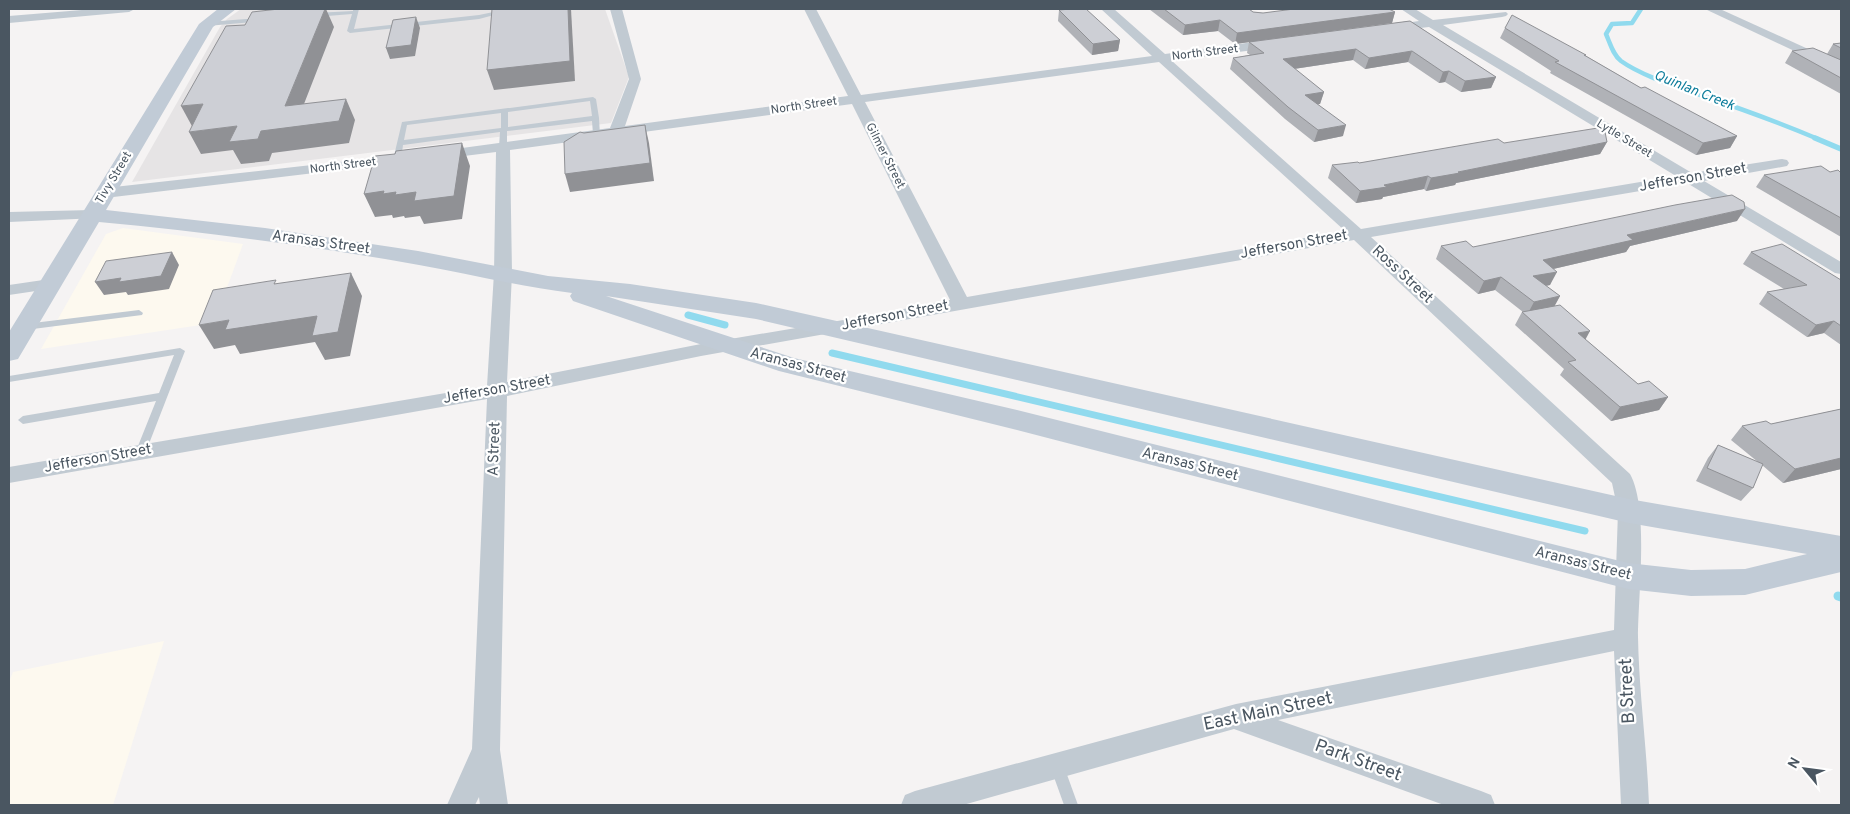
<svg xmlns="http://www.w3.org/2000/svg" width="1850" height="814" font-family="Overpass,sans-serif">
<rect width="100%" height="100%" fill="#f5f3f3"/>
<g fill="#fdf9ef">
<path d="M123 228 243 244 214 323 41 349 106 234Z"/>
<path d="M164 641 113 805H9V682L13 672Z"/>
</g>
<path fill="#e6e4e5" d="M241 9H605L629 77 611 123 132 182 220 27 227 19Z"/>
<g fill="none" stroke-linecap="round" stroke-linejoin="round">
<path stroke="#90daee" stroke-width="4.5" d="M1641 9 1632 23 1612 24 1606 34C1610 43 1613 55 1621 61 1642 76 1678 87 1703 96 1742 109 1780 123 1818 139"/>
<path stroke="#90daee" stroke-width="5.5" d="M1815 138 1841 149"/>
<g stroke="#90daee" stroke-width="7">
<path d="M688 315 725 325"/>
<path d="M832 353 1585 531"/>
</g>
<path stroke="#90daee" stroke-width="9" d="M1838 596 1841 597"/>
<g fill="#c1cad2" fill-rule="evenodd">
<path d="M353 9H359L354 29 479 15 508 9H517L479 19 350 33 347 31 352 14 315 17 312 15 315 13 353 11Z"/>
<path d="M261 18 263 19V21L207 26 204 24 207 22Z"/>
<path d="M593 97 596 99 599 118 600 136 593 134 592 121 507 131V147L503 149 499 147 500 132 403 145 401 160 397 162 393 160 402 122ZM590 101 592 116 508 127V112ZM501 113V128L404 140 407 125Z"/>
<path d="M139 310 143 313 142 315 25 330 20 327 25 324Z"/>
<path d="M180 348 185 351 145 454H137L136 451 156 401 23 424 18 420 23 416 159 393 174 355 9 382V376Z"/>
<path d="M1057 759 1062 761 1078 805H1064L1050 766 1052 761Z"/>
</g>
<g fill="#c1cad2" fill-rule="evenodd">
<path d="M94 9H135L129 12 9 23V16Z"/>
<path d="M610 9H622L641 79 625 126 848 96 804 9H816L861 95 1152 56 1101 9H1114L1165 54 1276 39 1280 40 1282 43 1280 46 1276 47 1172 61 1361 229 1676 176 1429 27 1385 32 1383 29 1385 26 1419 21 1401 9H1415L1433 20 1506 12 1508 14 1506 16 1502 17 1443 25 1692 173 1782 159 1787 160 1789 163 1787 166 1704 181 1841 262V274L1835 273 1687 183 1371 237 1630 474C1649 508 1638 596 1638 637 1639 693 1647 749 1649 805H1621L1614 651 1278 720 1481 791 1491 795 1495 805H1444L1234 729 963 805H901L905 795 915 791 1236 704 1614 630 1618 511 1612 483 1354 240 701 356 507 396 500 750 508 805H480L479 797 475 805H447L472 749 487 399 9 483V467L487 386 494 273 496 152 440 159 435 158 433 155 435 152 440 151 610 128 629 79ZM1159 62 1345 231 967 297 865 102ZM852 104 950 300 867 316 701 344 507 382 512 273 510 150Z"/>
<path d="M1705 9H1720L1841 64V73Z"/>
<path d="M401 155 406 156 408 159 406 162 105 198 100 196 97 193 100 190 105 188Z"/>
<path d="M92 210 98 212 100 215 98 218 9 222V212Z"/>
<path d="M50 279 56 280 59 284 56 288 9 295V285Z"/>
</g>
<path fill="#c1cbd6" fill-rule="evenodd" d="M218 9H236L213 27 106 210 265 228 418 251 548 276 630 284 756 303 1629 499 1841 536V572L1745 595 1691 596 1628 589 1017 430 779 371 573 301 570 296 572 293C521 287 470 274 419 265 313 246 206 232 99 222L18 359 9 361V332L199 24ZM606 296 756 319 1629 523 1807 554 1745 569 1691 570 1628 563 1017 410 794 358Z"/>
</g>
<g fill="#b0b2b7">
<path d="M1149 9H1249L1253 12 1263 13 1395 12 1392 23 1235 44 1218 31 1183 35Z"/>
<path d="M1059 10 1120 40 1118 51 1092 55 1058 21Z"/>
<path d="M1410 21 1496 77 1491 88 1461 92 1445 82 1439 83 1408 62 1365 69 1353 60 1294 69 1324 92 1320 104H1318L1343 136 1314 142 1285 119 1230 69 1233 58 1250 55 1247 53 1249 42Z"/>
<path d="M1505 28 1586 55V56L1641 88 1737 136 1730 148 1696 155 1550 73 1551 71 1500 38Z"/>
<path d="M1841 43V94L1785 63 1792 51 1827 54 1833 44Z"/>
<path d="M1607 142 1600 154 1456 183 1455 185 1426 191 1424 189 1383 197 1382 199 1356 203 1328 178 1332 165 1359 163 1504 143Z"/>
<path d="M1830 172 1841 173V237L1756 187 1764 175Z"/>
<path d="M1737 221 1630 246 1626 252 1553 269 1550 285 1546 286 1560 296 1554 306 1585 339 1638 384 1668 397 1659 410 1611 421 1560 375 1564 369 1515 325 1522 312H1523L1495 290 1478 294 1436 259 1441 246 1473 247Z"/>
<path d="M1751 252 1841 280V345L1824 333 1807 337 1759 304 1767 292 1784 289 1743 264Z"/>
<path d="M1841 409V469L1783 483 1762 465 1753 488 1741 501 1696 481 1708 458 1718 445 1758 462 1731 440 1742 426 1771 424Z"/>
</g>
<g fill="#909195">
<path d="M325 9H326L334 27 295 127 346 99 355 120 349 143 272 153 269 161 241 164 233 150 201 154 189 132 237 126 261 131 285 106Z"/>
<path d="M568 9H571L575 81 494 90 487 70Z"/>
<path d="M1395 12 1392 23 1235 44 1237 33Z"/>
<path d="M416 17 420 28 415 56 390 59 386 48Z"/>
<path d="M1220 20 1218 31 1183 35 1185 25Z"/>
<path d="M1120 40 1118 51 1092 55 1093 44Z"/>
<path d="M1356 49 1353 60 1280 71 1283 59Z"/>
<path d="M1412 51 1408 62 1365 69 1369 58Z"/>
<path d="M1449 71 1445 82 1439 83 1443 72Z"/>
<path d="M1496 77 1491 88 1461 92 1465 81Z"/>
<path d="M1324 92 1320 104 1302 106 1305 95Z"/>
<path d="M203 104 193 128 181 106Z"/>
<path d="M645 125 649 143 654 181 570 192 565 174Z"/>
<path d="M1346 125 1343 136 1314 142 1318 130Z"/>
<path d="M1737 136 1730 148 1696 155 1703 143Z"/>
<path d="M1607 142 1600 154 1456 183 1455 185 1426 191 1431 178 1458 172Z"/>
<path d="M462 143 470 166 462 219 424 224 420 216 405 218 404 216 393 218 392 215 375 217 364 194Z"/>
<path d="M1428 176 1424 189 1383 197 1382 199 1356 203 1360 191 1384 185Z"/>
<path d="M1745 209 1737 221 1630 246 1626 252 1536 273 1543 260 1627 235Z"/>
<path d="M172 252 179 265 169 289 128 295 126 292 104 295 95 282Z"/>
<path d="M1557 272 1550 285 1527 289 1533 276Z"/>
<path d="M351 273 362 296 350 356 325 360 315 342 240 354 235 345 214 349 199 325 229 320 317 316Z"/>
<path d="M1501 277 1495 290 1478 294 1484 281Z"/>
<path d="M1560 296 1553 309 1527 315 1534 302Z"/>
<path d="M1834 321 1824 333 1807 337 1816 325Z"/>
<path d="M1590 331 1583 344 1578 333Z"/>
<path d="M1668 397 1659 410 1611 421 1620 407Z"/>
<path d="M1841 458V469L1783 483 1795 469Z"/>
</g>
<g fill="#cdcfd5" stroke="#909195">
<path d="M279 9H325L285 106 346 99 339 121 261 131 258 139 229 142 237 126 189 132 203 104 181 106 226 26 245 25 252 12Z"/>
<path d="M492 9H568L570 61 487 70Z"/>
<path d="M1071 9H1086L1120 40 1093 44 1059 10Z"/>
<path d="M1164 9H1249L1253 12 1263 13 1294 9H1389L1395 12 1237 33 1220 20 1185 25Z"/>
<path d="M1512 15 1586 55H1584L1641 88 1645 87 1737 136 1703 143 1555 62 1559 61 1505 28Z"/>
<path d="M416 17 411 45 386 48 393 20Z"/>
<path d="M1410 21 1496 77 1465 81 1449 71 1443 72 1412 51 1369 58 1356 49 1283 59 1324 92 1305 95 1346 125 1318 130 1288 107 1233 58 1264 53 1249 42Z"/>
<path d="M1841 43V48L1833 44Z"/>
<path d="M1813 48 1841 60V78L1792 51Z"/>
<path d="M645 125 650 163 565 174 564 142 580 132 584 133Z"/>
<path d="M1604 127 1607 142 1458 172 1460 173 1431 178 1428 176 1384 185 1387 187 1360 191 1332 165 1358 162 1359 163 1498 139 1504 143Z"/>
<path d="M462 143 454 196 414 201 416 192 395 195 396 192 383 194 384 191 364 194 375 156 395 154 396 151Z"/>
<path d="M1821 166 1830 172 1838 170 1841 173V218L1764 175Z"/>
<path d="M1732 195 1744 202 1745 209 1627 235 1633 240 1543 260 1557 272 1533 276 1560 296 1534 302 1501 277 1484 281 1441 246 1466 241 1473 247 1675 205Z"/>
<path d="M1782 244 1841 280V326L1834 321 1816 325 1767 292 1807 285 1751 252Z"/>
<path d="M172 252 161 276 119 282 121 278 95 282 106 261Z"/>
<path d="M351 273 338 332 312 336 317 316 225 330 229 320 199 325 213 290 276 280 274 284Z"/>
<path d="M1560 305 1590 331 1578 333 1638 384 1649 381 1668 397 1620 407 1568 362 1576 360 1522 312Z"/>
<path d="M1841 409V458L1795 469 1742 426 1766 421 1771 424Z"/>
<path d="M1718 445 1763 464 1753 488 1707 468Z"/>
</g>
<g text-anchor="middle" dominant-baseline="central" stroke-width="4.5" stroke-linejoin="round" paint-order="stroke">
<g font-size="12" fill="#4a5661" stroke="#fff">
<text transform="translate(1205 53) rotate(-7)">North Street</text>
<text transform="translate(804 106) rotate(-8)">North Street</text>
<text transform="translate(1624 139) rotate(31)">Lytle Street</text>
<text transform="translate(885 156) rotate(63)">Gilmer Street</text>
<text transform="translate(343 166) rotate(-7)">North Street</text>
<text transform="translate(114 178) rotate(-59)">Tivy Street</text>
</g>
<g font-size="14" font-style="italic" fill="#0c7c9b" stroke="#fff">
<text transform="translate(1694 91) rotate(22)">Quinlan Creek</text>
</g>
<g font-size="15" fill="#4a5661" stroke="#fff">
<text transform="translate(1693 178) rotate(-10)">Jefferson Street</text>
<text transform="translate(321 243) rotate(8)">Aransas Street</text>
<text transform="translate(1294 245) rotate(-10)">Jefferson Street</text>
<text transform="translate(1402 275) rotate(43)">Ross Street</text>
<text transform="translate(895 316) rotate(-11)">Jefferson Street</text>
<text transform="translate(798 366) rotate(15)">Aransas Street</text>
<text transform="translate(497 390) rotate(-10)">Jefferson Street</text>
<text transform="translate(495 449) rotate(-88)">A Street</text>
<text transform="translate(98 459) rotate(-10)">Jefferson Street</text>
<text transform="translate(1190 465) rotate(14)">Aransas Street</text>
<text transform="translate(1583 564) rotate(14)">Aransas Street</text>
</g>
<g font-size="18" fill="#4a5661" stroke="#fff">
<text transform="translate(1628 691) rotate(-93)">B Street</text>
<text transform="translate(1268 712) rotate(-12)">East Main Street</text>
<text transform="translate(1358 761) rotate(20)">Park Street</text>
</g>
</g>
<rect width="1850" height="814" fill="none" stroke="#4a5661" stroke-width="20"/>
<g transform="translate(1805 769) rotate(299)" stroke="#ffffff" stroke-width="4" paint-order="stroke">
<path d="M0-4L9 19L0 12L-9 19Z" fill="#4a5661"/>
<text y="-8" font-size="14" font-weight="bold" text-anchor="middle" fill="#4a5661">N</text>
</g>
</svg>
